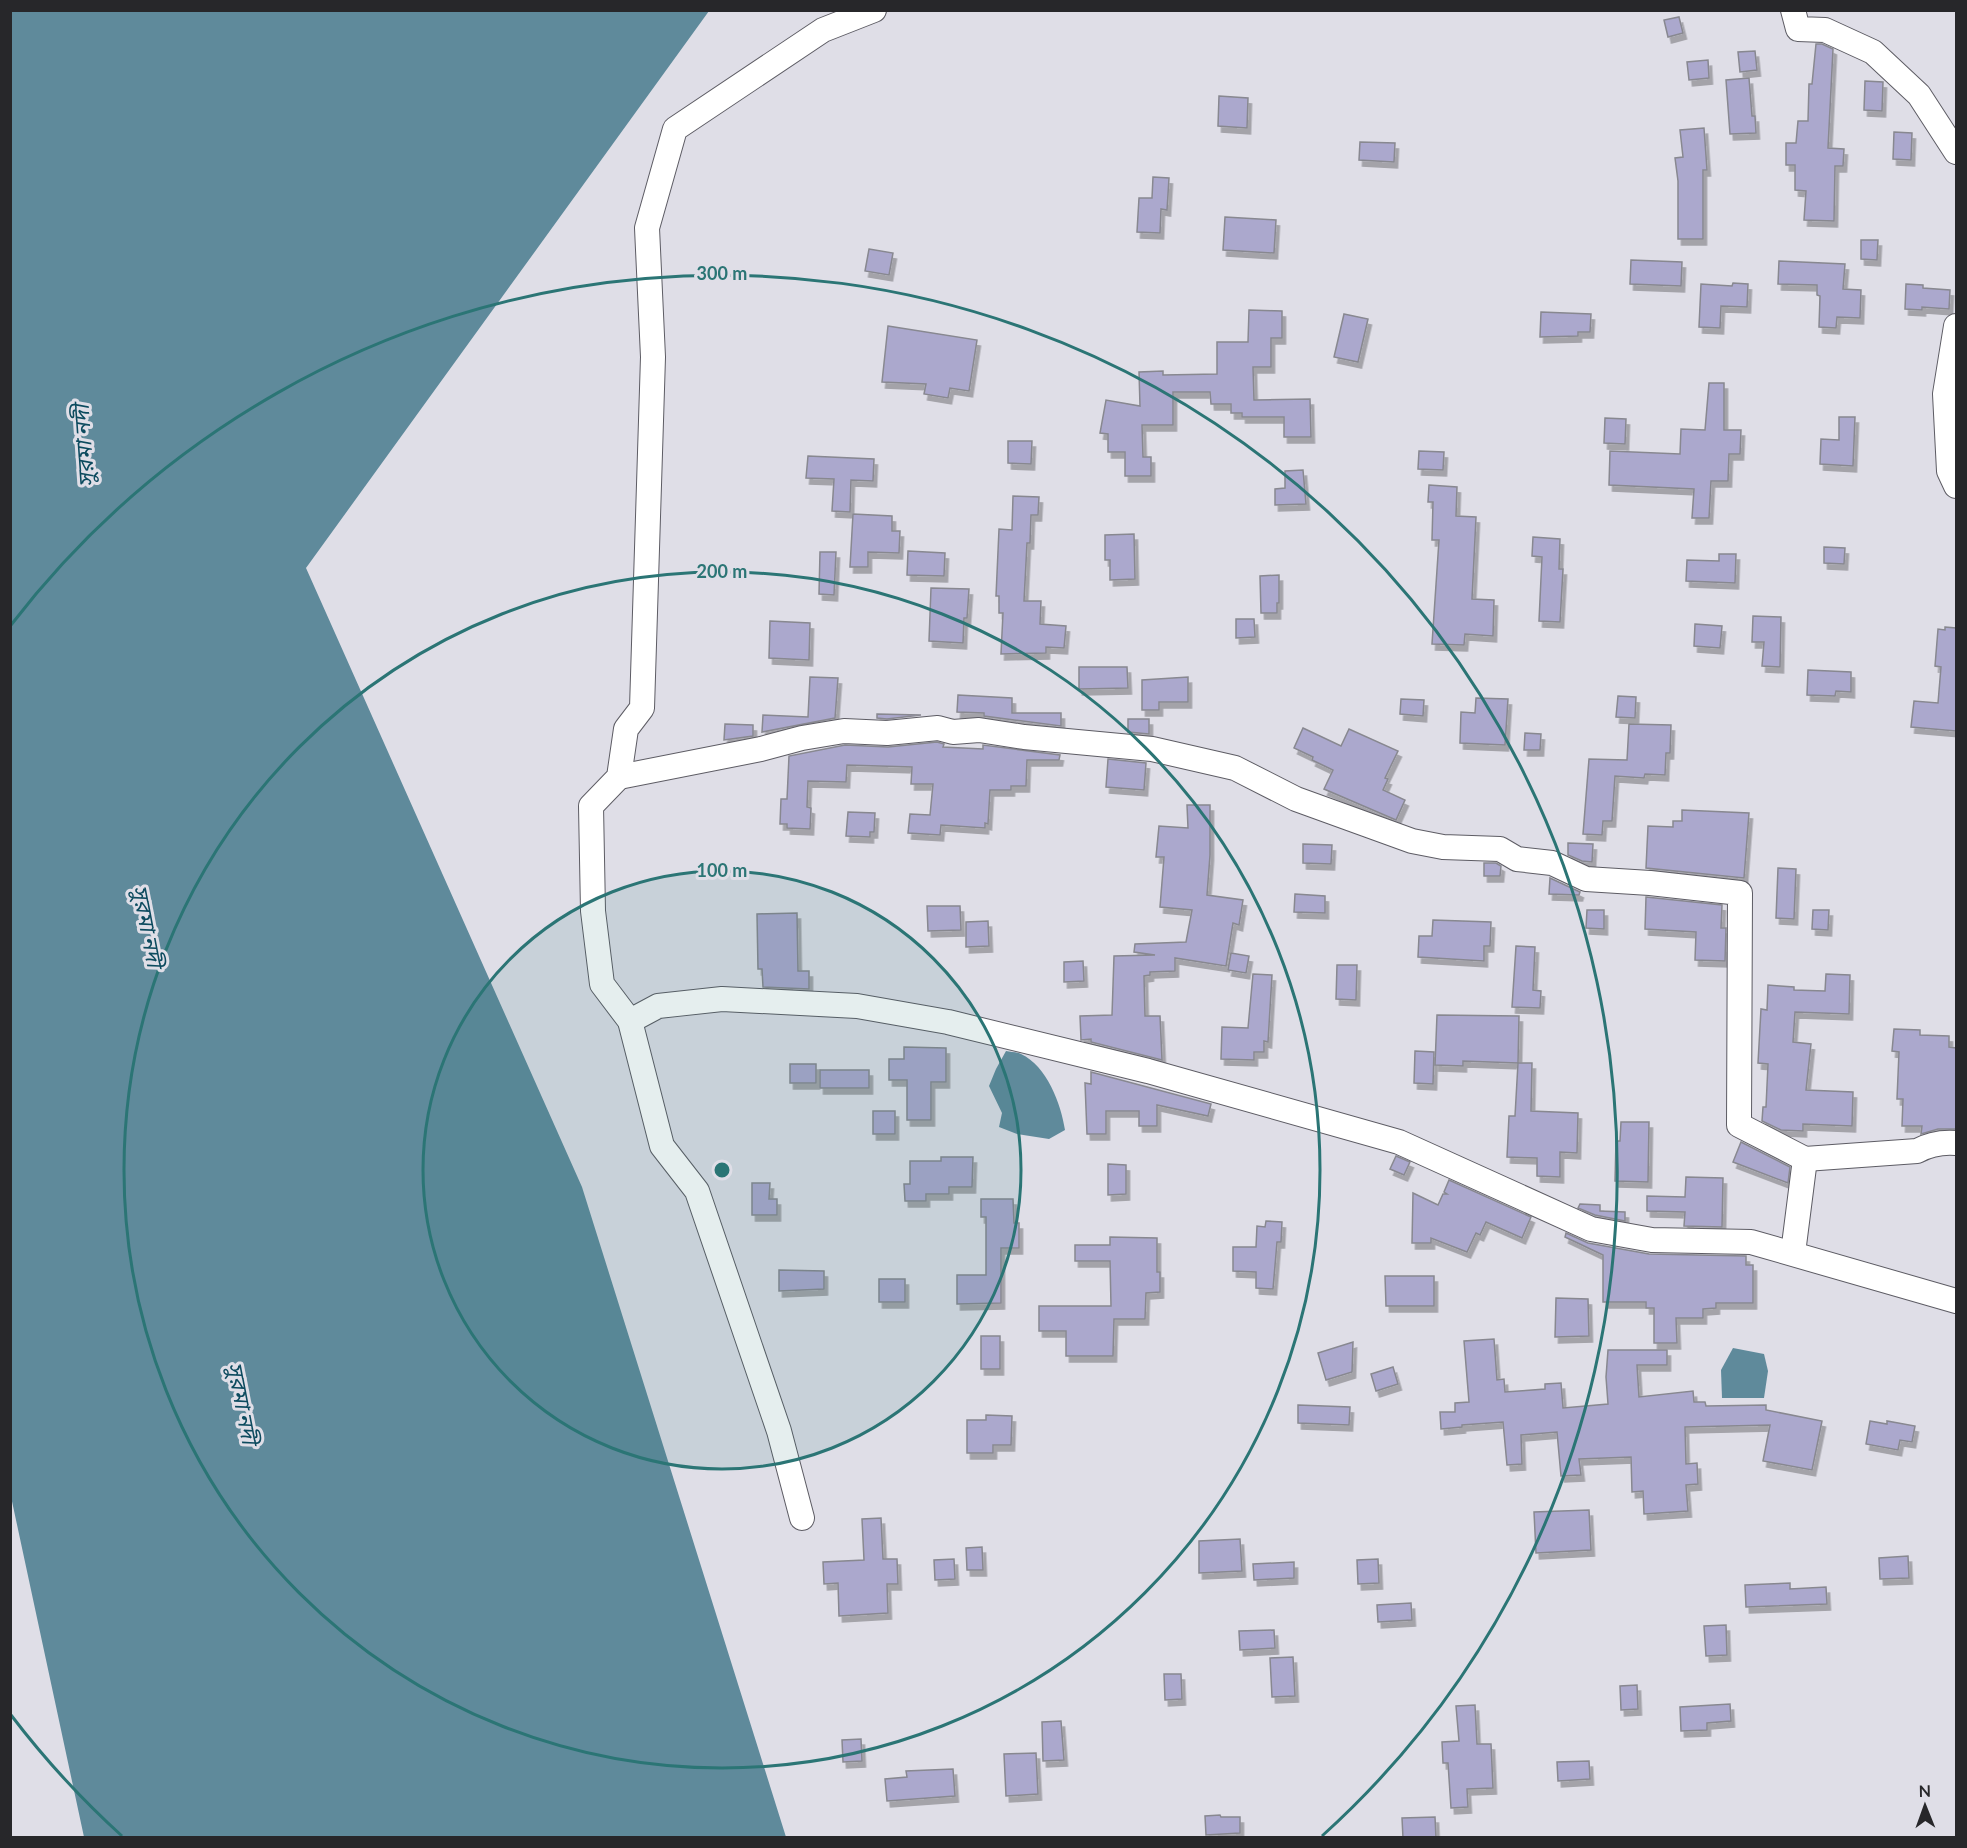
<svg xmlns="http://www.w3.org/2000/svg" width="1967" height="1848" font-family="Lato,'Noto Sans Bengali',sans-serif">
<defs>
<filter id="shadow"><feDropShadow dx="3.5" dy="6" stdDeviation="0" flood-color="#0004"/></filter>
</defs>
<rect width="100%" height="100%" fill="#dfdee7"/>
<g fill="#5f8a9b">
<path d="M10 11H709L306 568 582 1187 786 1837H84L10 1492Z"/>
<path d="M1006 1051C1011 1052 1017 1052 1021 1054 1047 1066 1061 1104 1065 1130L1049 1139 1017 1134 999 1127 1002 1113 989 1086 996 1069Z"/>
<path d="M1733 1348 1764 1354 1768 1371 1764 1398H1722L1721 1370Z"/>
</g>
<g fill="#aba8cd" stroke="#888890" stroke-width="1.5" filter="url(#shadow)">
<path d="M1679 17 1683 33 1668 37 1664 20Z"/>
<path d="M1816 44H1822L1833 49 1828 148 1844 149 1843 166H1835L1834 221 1804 220 1806 191 1795 190V165H1786V143H1796L1798 121H1808L1809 84H1812Z"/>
<path d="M1755 51 1757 70 1740 72 1738 52Z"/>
<path d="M1708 60 1709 78 1689 80 1687 62Z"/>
<path d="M1749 78 1752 116H1755L1756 133 1730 134 1726 80Z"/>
<path d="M1865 81 1883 82 1882 111 1864 110Z"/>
<path d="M1219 96 1248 98 1247 128 1218 126Z"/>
<path d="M1704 128 1707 170H1703V239H1678V181L1675 158 1683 157 1680 130Z"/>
<path d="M1894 132 1912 133 1911 160 1893 159Z"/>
<path d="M1360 142 1395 143 1394 162 1359 160Z"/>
<path d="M1153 177 1169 178 1167 210 1161 209 1160 233 1137 232 1139 198H1152Z"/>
<path d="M1225 217 1276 220 1274 253 1223 250Z"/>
<path d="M1861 240H1878L1877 260 1861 259Z"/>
<path d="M869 249 893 253 889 275 865 271Z"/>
<path d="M1631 260 1682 262 1681 286 1630 284Z"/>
<path d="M1779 261 1845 264 1843 289 1861 290 1860 318 1837 317 1836 328 1819 327 1820 296 1817 295V285L1778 284Z"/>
<path d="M1733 283 1748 284 1747 307 1721 306 1720 328 1699 327 1701 284 1732 286Z"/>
<path d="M1906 284 1923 285V288L1950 290 1949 309 1922 307V310L1905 309Z"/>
<path d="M1249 310 1282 311V338H1271V367H1253L1254 400 1310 399 1311 437H1284V417H1242V413H1231V404H1211L1210 392H1173V425H1142L1143 457H1151V476H1125V452H1108V434L1100 433 1106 400 1140 406 1139 372 1163 371V375L1217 374V342H1248Z"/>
<path d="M1541 312 1591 314 1590 332H1578V336L1540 337Z"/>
<path d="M1344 314 1368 319 1358 362 1334 357Z"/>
<path d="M888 326 977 340 969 391 950 388 948 398 924 394 926 384 882 382Z"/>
<path d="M1709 383H1724V430H1741L1740 454H1729L1728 481H1711L1709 518H1692L1694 489 1609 485 1610 451 1680 454 1681 429 1705 430Z"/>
<path d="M1839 417H1855L1853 466 1820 464 1821 439 1839 440Z"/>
<path d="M1605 418 1626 419 1625 444 1604 443Z"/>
<path d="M1008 441H1032L1031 464 1008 463Z"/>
<path d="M1419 451 1444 452 1443 470 1418 469Z"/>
<path d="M808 456 874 459 873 481 851 480 850 512 832 511 834 479 806 478Z"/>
<path d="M1303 470 1306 504 1275 505V489L1285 488V471Z"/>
<path d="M1429 485 1457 487 1456 516 1476 517 1472 599 1494 600 1493 636 1465 634 1464 645 1432 644 1439 540H1432L1433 502H1428Z"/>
<path d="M1013 496 1039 497 1038 515H1031L1030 543H1027L1024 601H1041L1040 624 1066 626 1064 648 1046 647V653L1001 654 1003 613H999V596H996L999 529 1012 530Z"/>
<path d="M853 514 892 516V531H900L899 553 868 552V567H850Z"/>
<path d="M1134 534 1135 579 1110 580V560H1105V535Z"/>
<path d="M1533 537 1560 539 1559 569H1563L1560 622 1539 621 1542 557 1532 556Z"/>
<path d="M1824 547 1845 548 1844 564 1824 563Z"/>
<path d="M908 551 945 553 944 576 907 575Z"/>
<path d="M820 552H836L834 595 819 594Z"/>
<path d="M1719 554H1736L1735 583 1686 581 1687 560 1719 561Z"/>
<path d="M1279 575V603H1277V613H1261L1260 576Z"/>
<path d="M931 588 969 589 967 618H964L963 643 929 641Z"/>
<path d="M1753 616 1781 617 1780 667 1762 666 1764 642H1752Z"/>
<path d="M1236 619H1254L1255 637 1236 638Z"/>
<path d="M770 621 810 623 809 660 769 658Z"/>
<path d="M1695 624 1722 626 1720 648 1694 646Z"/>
<path d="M1945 627 1956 628V731L1911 727 1914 701 1938 703 1941 667 1935 666 1938 629 1945 630Z"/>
<path d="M1079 667H1127L1128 688 1079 689Z"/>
<path d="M1808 670 1851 672V692L1836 691 1835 696 1807 695Z"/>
<path d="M810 677 838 678 835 718 762 732 763 715 808 717Z"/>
<path d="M1188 677V702H1159V710H1142V680Z"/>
<path d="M958 695 1012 698V713H1061V726L984 716V713L957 712Z"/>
<path d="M1618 696 1636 697 1635 718 1616 717Z"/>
<path d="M1476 698 1508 699 1505 745 1460 743 1461 712 1475 713Z"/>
<path d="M1401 699 1424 700 1423 716 1400 714Z"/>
<path d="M877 714 921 715 887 719 877 718Z"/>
<path d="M1128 719H1149V734L1128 732Z"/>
<path d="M725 724 753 725V736L724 740Z"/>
<path d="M1629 724 1671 725 1670 753H1666L1665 775 1645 774 1644 778 1615 776 1612 821H1603L1602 835 1583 834 1589 759 1627 760Z"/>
<path d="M1303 728 1341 746 1349 729 1398 751 1385 778 1388 779 1383 790 1405 800 1396 820 1324 789 1333 770 1312 760 1313 757 1294 748Z"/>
<path d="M1525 733 1541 734 1540 750H1524Z"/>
<path d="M937 742 944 744 943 747 983 749V745L1060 755 1059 760H1027L1026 786H1011V790H990L988 824 985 823V828L941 825 940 835 908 833 910 814 930 815 933 784H911L912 767 847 765 846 782 808 781 807 807 811 808 810 829 787 828V824H780L781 799H787L789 756 845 745 888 747Z"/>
<path d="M1108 759 1146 763 1144 790 1106 787Z"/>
<path d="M1187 805H1210V855L1207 895 1243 900 1239 925 1233 923 1226 966 1175 958V971L1150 972V975L1144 976 1145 1016H1160L1162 1060 1091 1042V1039L1081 1040 1080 1016 1112 1015 1114 956 1155 955 1134 952 1135 944 1186 942 1192 910 1160 907 1164 857H1156L1159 826 1188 828Z"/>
<path d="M1682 810 1749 813 1744 878 1646 868 1648 826 1673 827V821H1682Z"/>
<path d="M848 812 875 813 874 832H870V837L846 836Z"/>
<path d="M1568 843 1593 844 1592 862 1582 861 1568 855Z"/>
<path d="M1303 844 1332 845 1331 864 1303 863Z"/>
<path d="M1484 863H1496L1501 866 1500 876H1484Z"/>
<path d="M1778 868 1796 869 1794 919 1776 918Z"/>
<path d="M1550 878 1580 892 1579 895 1549 894Z"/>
<path d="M1295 894 1325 896V913L1294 912Z"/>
<path d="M1646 897 1722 905 1721 928H1726L1725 961 1695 960 1696 932 1645 929Z"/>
<path d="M927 906H960L961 930 928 931Z"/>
<path d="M1587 910H1604V929L1586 928Z"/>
<path d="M1813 910H1829L1828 930 1812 929Z"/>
<path d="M797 913 798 971H809V989L763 987 762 969H758L757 914Z"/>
<path d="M1433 920 1491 922 1490 946H1484V961L1418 957 1419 936H1432Z"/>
<path d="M988 921 989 946 966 947V922Z"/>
<path d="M1516 946 1535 947 1533 990 1541 991 1540 1008 1512 1007Z"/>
<path d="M1231 953 1249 956 1246 973 1228 970Z"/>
<path d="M1083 961 1084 981 1064 982V962Z"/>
<path d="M1337 965H1357L1356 1000 1336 999Z"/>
<path d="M1253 974 1272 975 1268 1042 1264 1041V1052H1254V1060L1221 1059 1222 1027 1248 1028Z"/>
<path d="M1826 974 1850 975 1849 1014 1795 1012 1793 1042 1811 1044 1806 1090 1853 1092 1852 1126 1803 1124V1131L1781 1130 1762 1121 1763 1107H1766L1768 1064 1758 1063 1761 1009 1767 1010 1768 985 1794 987V990L1825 991Z"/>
<path d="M1437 1015 1519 1016 1518 1063 1463 1061V1066L1435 1065Z"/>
<path d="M1894 1029 1920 1030V1035L1949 1036V1047L1956 1048V1129H1938L1921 1134 1922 1126H1902L1903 1099H1897L1899 1052 1892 1051Z"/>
<path d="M904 1047 946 1048V1082H931V1120H907V1080H889V1059H904Z"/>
<path d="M1415 1051 1434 1052 1433 1084 1414 1083Z"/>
<path d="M1518 1063H1532L1531 1111 1578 1113 1577 1153 1560 1152V1177L1537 1176V1158L1507 1157 1509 1116H1515Z"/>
<rect x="790" y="1064" width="26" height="19"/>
<rect x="820" y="1070" width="49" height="18"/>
<path d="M1091 1072 1211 1104 1208 1116 1157 1105V1126H1139V1111H1106V1134H1087L1085 1083 1091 1084Z"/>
<rect x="873" y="1111" width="22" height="23"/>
<path d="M1621 1122H1649L1648 1182 1615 1181 1616 1141H1620Z"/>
<path d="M1741 1142 1790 1167 1788 1183 1733 1162Z"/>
<path d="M1396 1156 1410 1162 1404 1175 1390 1169Z"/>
<path d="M941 1157H973L972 1187H949V1194H926V1201H905L904 1184H910V1161H941Z"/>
<path d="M1108 1164 1126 1165V1194L1108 1195Z"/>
<path d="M1686 1177 1723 1178 1722 1227 1684 1226 1685 1212 1647 1211V1196L1685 1197Z"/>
<path d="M1449 1180 1531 1217 1522 1238 1486 1222 1480 1235 1476 1233 1467 1252 1431 1238V1243H1412L1413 1193 1438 1205 1443 1194H1447L1444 1192Z"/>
<path d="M752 1183H770L769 1199H777V1215H752Z"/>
<path d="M981 1199H1013L1014 1223H1019V1248H1001V1303L957 1304V1275H986V1217H981Z"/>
<path d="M1580 1204 1600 1205V1211L1625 1212V1221L1595 1215 1578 1208Z"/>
<path d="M1266 1221 1282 1222 1281 1242H1277L1273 1289 1256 1288V1272L1233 1271V1247H1256L1257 1226 1265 1227Z"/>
<path d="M1566 1233 1588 1243 1649 1254 1746 1256V1265H1753V1303H1716V1308L1703 1309V1318H1676L1677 1343H1654V1308H1646V1302H1603V1255L1565 1237Z"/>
<path d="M1110 1237 1157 1238V1272H1160V1292L1146 1293 1145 1319H1114L1113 1356H1066V1331H1039V1306H1111L1110 1261H1075V1245H1110Z"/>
<path d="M779 1270 824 1271V1289L779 1291Z"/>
<path d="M1385 1276H1434V1306H1386Z"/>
<rect x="879" y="1279" width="26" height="23"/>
<path d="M1556 1298 1588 1299 1589 1336 1555 1337Z"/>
<rect x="981" y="1336" width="19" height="33"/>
<path d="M1494 1339 1497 1380 1504 1379 1505 1392 1545 1389V1384L1561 1383 1563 1408 1608 1404 1606 1377 1608 1350H1667V1365H1637L1639 1397 1693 1391 1694 1402H1705L1706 1406 1766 1405V1410L1822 1421 1812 1470 1763 1461 1770 1425 1685 1427 1686 1464 1697 1463 1698 1484 1686 1485 1688 1511 1644 1514 1643 1491 1632 1492 1631 1457 1579 1459 1581 1475 1561 1476 1557 1432 1521 1435 1522 1464 1507 1465 1503 1422 1462 1425V1427L1441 1429 1440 1412H1455V1403L1469 1402 1464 1341Z"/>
<path d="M1353 1342 1352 1372 1326 1380 1318 1353Z"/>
<path d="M1393 1367 1398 1384 1376 1391 1371 1374Z"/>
<path d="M1298 1405 1350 1407 1349 1425 1298 1423Z"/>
<path d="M986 1415 1012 1416 1011 1445H993V1453H967V1420H986Z"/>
<path d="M1870 1421 1887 1424V1421L1915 1426 1912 1442 1900 1440 1898 1450 1866 1444Z"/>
<path d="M1589 1510 1591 1550 1536 1553 1534 1512Z"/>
<path d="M881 1518 883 1559H897L898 1584H887L888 1613 839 1616 838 1583 824 1584 823 1562 864 1560 862 1519Z"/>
<path d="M1240 1539 1242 1571 1199 1573V1541Z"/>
<path d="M982 1547 983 1570H967L966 1548Z"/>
<path d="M1908 1556 1909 1578 1880 1579 1879 1558Z"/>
<path d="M954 1559 955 1579 935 1580 934 1560Z"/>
<path d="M1378 1559 1379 1583 1358 1584 1357 1560Z"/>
<path d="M1294 1562V1578L1254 1580 1253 1564Z"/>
<path d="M1790 1583V1589L1826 1587 1827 1604 1746 1607 1745 1585Z"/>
<path d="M1411 1603 1412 1620 1378 1622 1377 1605Z"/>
<path d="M1726 1625 1727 1655 1706 1656 1704 1626Z"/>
<path d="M1274 1630 1275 1648 1240 1650 1239 1631Z"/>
<path d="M1293 1657 1295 1696 1272 1697 1270 1658Z"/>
<path d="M1164 1674H1181L1182 1699 1165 1700Z"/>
<path d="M1637 1685 1638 1709 1621 1710 1620 1686Z"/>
<path d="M1730 1704 1731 1721 1707 1723V1730L1681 1731 1680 1707Z"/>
<path d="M1475 1705 1477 1744H1491L1493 1788 1467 1789 1468 1807 1451 1808 1448 1763H1443L1442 1742 1459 1741 1456 1706Z"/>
<path d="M1061 1721 1064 1760 1043 1761 1042 1722Z"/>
<path d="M861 1739 862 1761 843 1762 842 1740Z"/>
<path d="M1036 1753 1038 1794 1006 1796 1004 1754Z"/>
<path d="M1589 1761 1590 1779 1558 1781 1557 1762Z"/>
<path d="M953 1769 955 1796 887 1801 885 1779 907 1777 906 1771Z"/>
<path d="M1220 1815 1221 1817H1240V1833L1206 1835 1205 1816Z"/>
<path d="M1435 1817 1436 1838H1403L1402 1818Z"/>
</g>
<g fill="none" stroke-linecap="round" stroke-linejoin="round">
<g stroke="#5d5c64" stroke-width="26">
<g id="minor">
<path d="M1793 10 1798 29 1825 30 1873 52 1919 95 1956 152"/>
<path d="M1956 326 1945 394 1949 471 1956 486"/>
<path d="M619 777 761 749 802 738 844 731 887 733 938 728 953 732 979 730 1024 737 1152 749 1235 768 1296 799 1412 841 1443 847 1500 849 1517 859 1552 863 1586 879 1650 883 1740 893 1739 1125 1805 1159 1793 1253"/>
<path d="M630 1021 658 1006 722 999 857 1006 948 1022 1148 1071 1399 1142 1591 1229 1652 1240 1751 1242 1956 1301"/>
<path d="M1805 1159 1917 1151C1928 1145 1943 1142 1956 1143"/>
<path d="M802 1518 779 1431 697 1191 662 1146 630 1021 602 984 593 911 591 806 619 777 626 729 642 708 653 357 647 228 675 129 823 30 874 10"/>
</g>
</g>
<use href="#minor" stroke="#fff" stroke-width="24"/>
</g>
<circle cx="722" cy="1170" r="299" fill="#2b7575" fill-opacity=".12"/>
<g fill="none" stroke="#2b7575" stroke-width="3">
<circle cx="722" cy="1170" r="299"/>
<circle cx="722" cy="1170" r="598"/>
<path d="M122 1836A896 896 0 0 1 11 1715M11 625A896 896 0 1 1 1322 1836"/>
</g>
<g text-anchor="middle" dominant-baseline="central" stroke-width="6" stroke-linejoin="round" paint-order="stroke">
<g font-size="22" font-style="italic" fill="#0c4a5e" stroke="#dfdee7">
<text transform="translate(83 446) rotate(-94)">সুরমা নদী</text>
<text transform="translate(148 926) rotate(79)">সুরমা নদী</text>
<text transform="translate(243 1403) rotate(79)">সুরমা নদী</text>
</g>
</g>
<circle cx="722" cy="1170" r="9" fill="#2b7575" stroke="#dfdee7" stroke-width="3"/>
<g font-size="18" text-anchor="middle" font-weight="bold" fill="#2b7575" stroke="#dfdee7" stroke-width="6" stroke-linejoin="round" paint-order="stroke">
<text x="722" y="280">300 m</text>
<text x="722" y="578">200 m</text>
<text x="722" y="877">100 m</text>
</g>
<rect width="1967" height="1848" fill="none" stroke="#27272a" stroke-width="24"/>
<g transform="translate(1925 1806) rotate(359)" stroke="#dfdee7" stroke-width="4.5" paint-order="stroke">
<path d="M0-4.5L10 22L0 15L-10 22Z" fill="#27272a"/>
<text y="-9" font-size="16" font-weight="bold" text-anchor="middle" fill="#27272a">N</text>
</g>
</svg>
